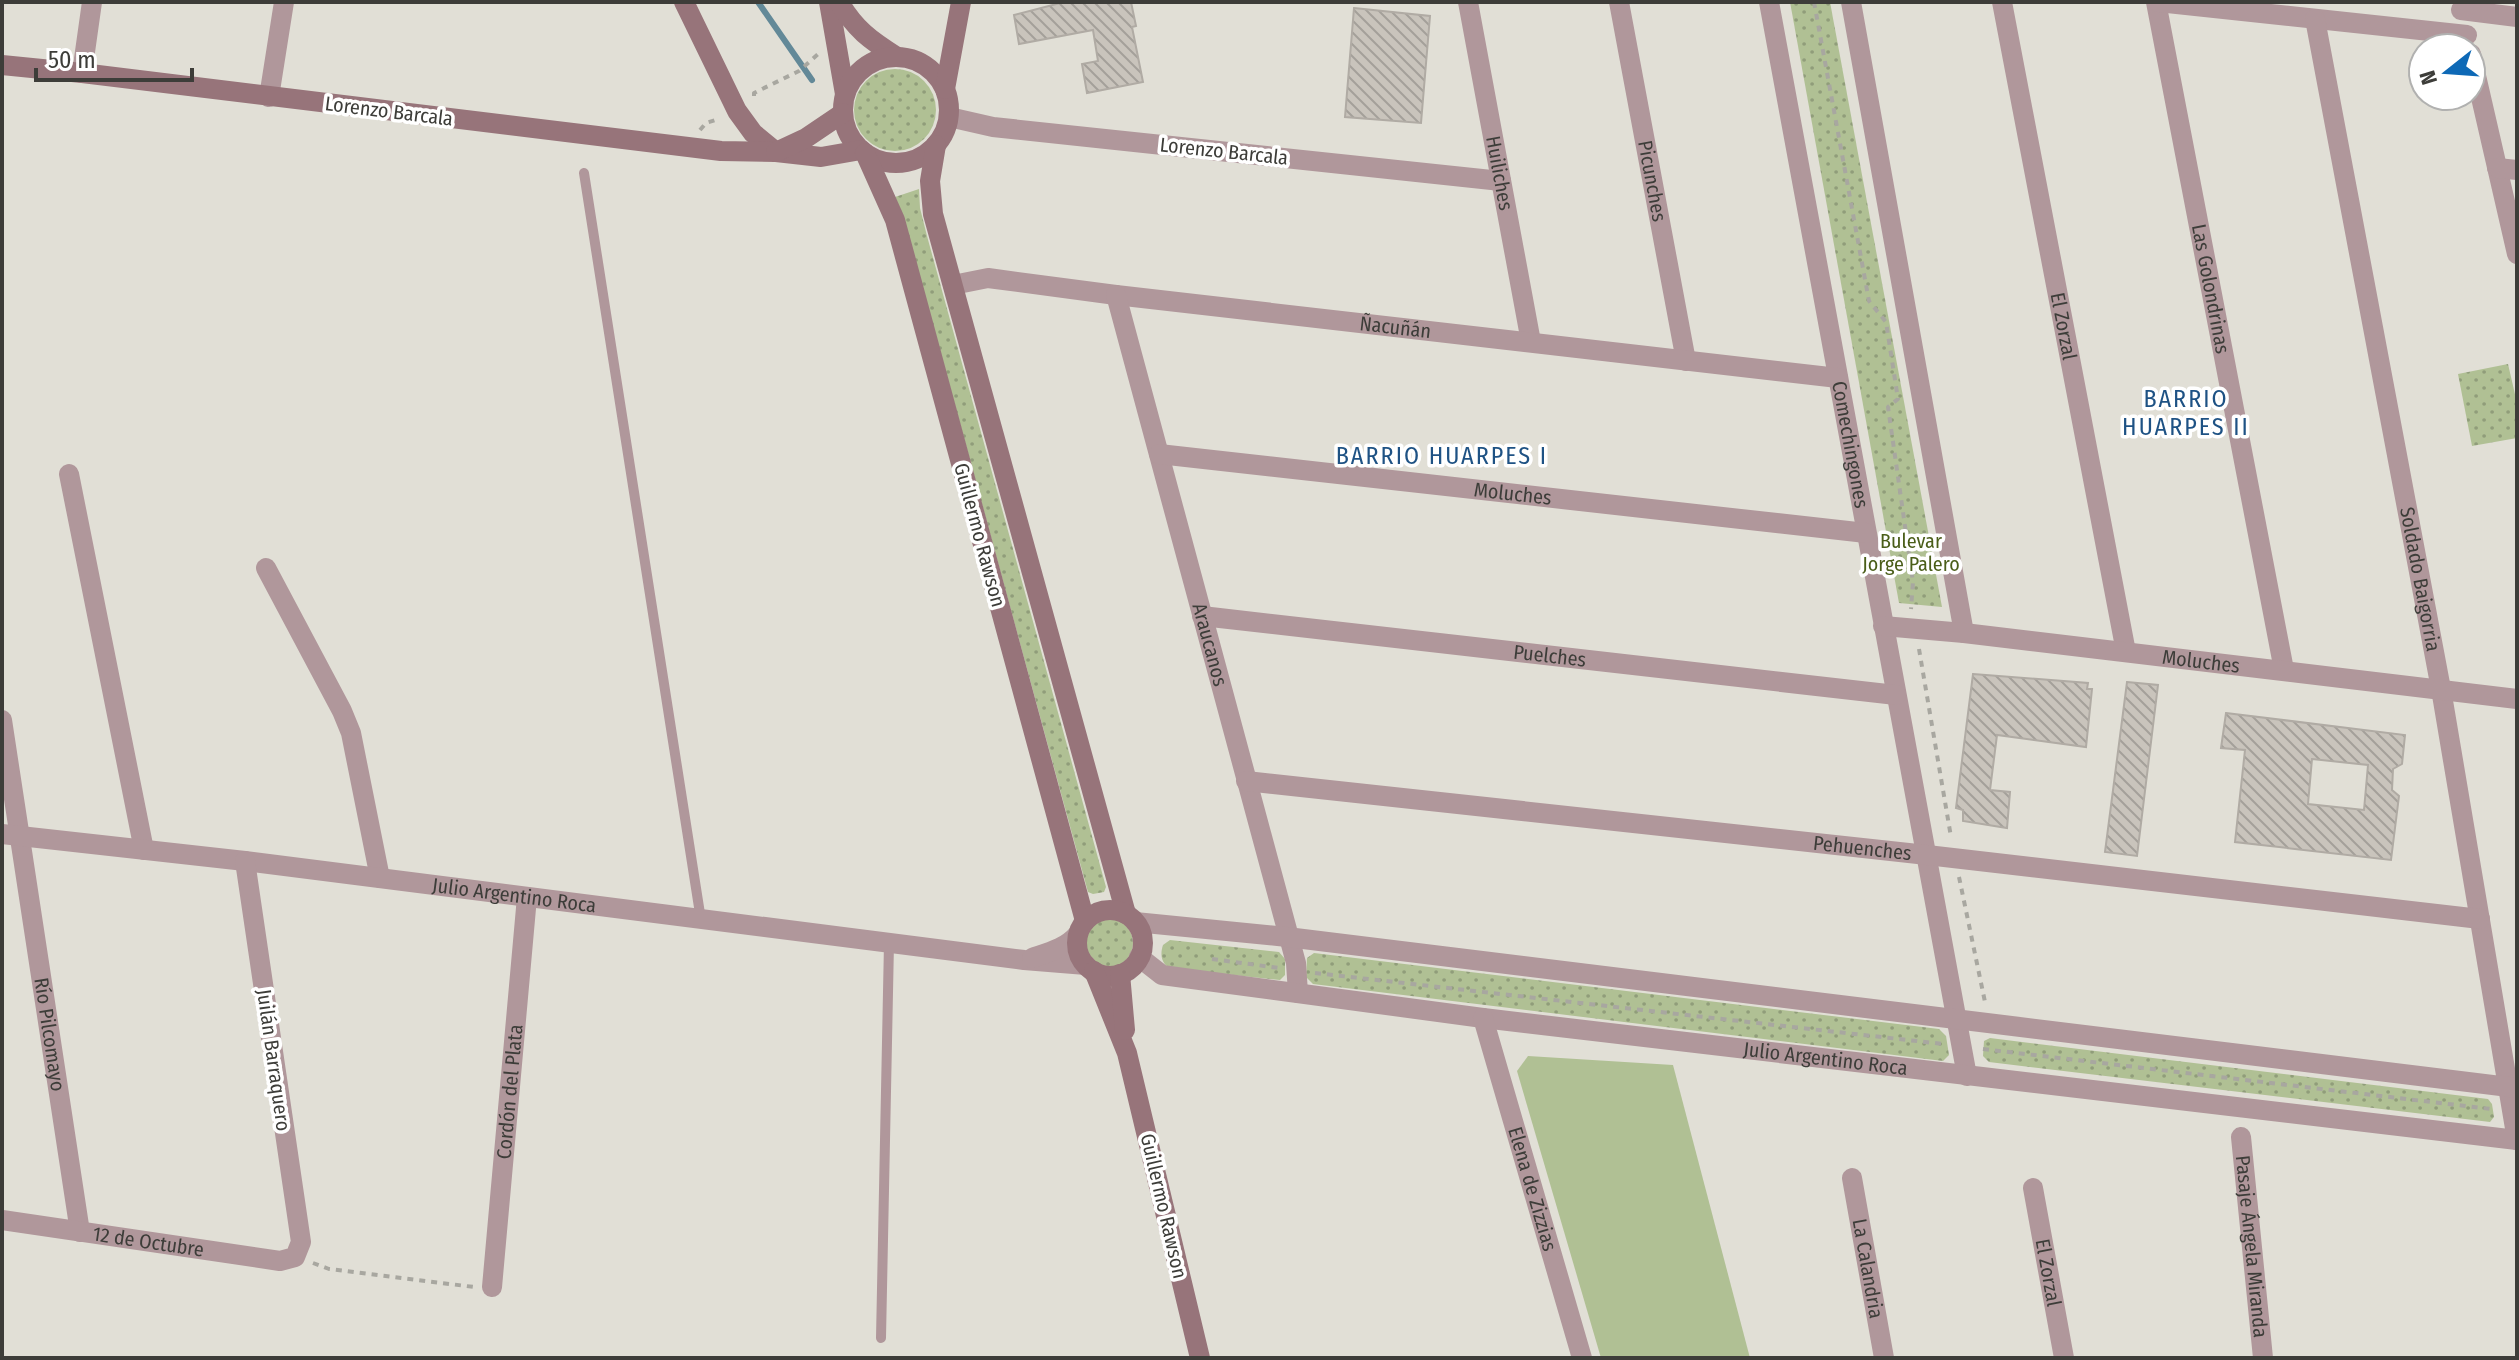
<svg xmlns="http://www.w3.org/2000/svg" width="2519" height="1360" font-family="'Fira Sans Condensed',sans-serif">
<defs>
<pattern id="grass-dots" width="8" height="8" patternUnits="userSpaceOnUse" patternTransform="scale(2)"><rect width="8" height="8" fill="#b0c094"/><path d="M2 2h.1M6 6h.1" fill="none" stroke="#909d7a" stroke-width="1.8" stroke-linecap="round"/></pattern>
<pattern id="building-back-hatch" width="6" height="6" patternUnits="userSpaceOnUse" patternTransform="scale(2)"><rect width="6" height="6" fill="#c9c4bc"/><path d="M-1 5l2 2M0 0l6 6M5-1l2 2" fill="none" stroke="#a4a09a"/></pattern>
</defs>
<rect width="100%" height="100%" fill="#e1dfd6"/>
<g fill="url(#grass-dots)">
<path d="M1790 2H1830L1942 607 1899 603Z"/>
<circle cx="895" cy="110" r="41"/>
<path d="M919 189 920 208 927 236 1106 887 1104 892 1093 894 1088 892 903 215 895 197Z"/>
<path d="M2508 364 2517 403V438L2472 446 2458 374Z"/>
<circle cx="1109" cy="943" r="24"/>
<path d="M1170 940 1279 952 1285 959V975L1280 980 1169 968C1161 962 1160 954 1163 945Z"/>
<path d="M1314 953 1939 1029 1946 1036 1949 1055 1943 1061 1313 984 1306 977 1307 958Z"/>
<path d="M1990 1038 2488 1099 2492 1104 2494 1117 2490 1122 1989 1062 1983 1056 1984 1041Z"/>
</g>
<path fill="#b0c094" d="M1528 1056 1673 1065 1750 1358H1601L1517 1071Z"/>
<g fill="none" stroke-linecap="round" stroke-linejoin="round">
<path stroke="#638998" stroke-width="6" d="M758 2 812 80"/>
</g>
<g fill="url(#building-back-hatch)" stroke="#b0aba4" stroke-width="2" fill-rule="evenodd">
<path d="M1064 2H1131L1136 26 1132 27 1143 82 1087 93 1082 64 1098 61 1093 30 1019 44 1014 15Z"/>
<path d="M1354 8 1430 16 1421 123 1345 117Z"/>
<path d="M1973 674 2088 683 2087 689H2092L2086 747 1997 735 1990 790 2010 792 2007 828 1963 821V810L1956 808Z"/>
<path d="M2127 682 2158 685 2137 856 2105 852Z"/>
<path d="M2226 713 2405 735 2402 764 2393 769 2392 790 2399 796 2391 860 2235 842 2245 750 2221 748ZM2312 759 2368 765 2364 810 2308 804Z"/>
</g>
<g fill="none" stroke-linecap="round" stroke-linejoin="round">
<g stroke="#a8a7a0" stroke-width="4" stroke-dasharray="6 6" stroke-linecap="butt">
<path d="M1814 2 1869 301 1886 322 1898 399 1888 407 1913 582 1911 609"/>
<path d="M754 96V93L799 71 818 54"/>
<path d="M700 130 706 123 719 119"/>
<path d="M1919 649 1951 837"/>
<path d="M1959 877 1985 1002"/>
<path d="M1212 959 1279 968"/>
<path d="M1315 973 1943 1044"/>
<path d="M1983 1049 2491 1109"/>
<path d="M313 1263 329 1269 474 1287"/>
</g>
<g stroke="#b0979b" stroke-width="10">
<path d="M584 173 701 920"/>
<path d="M881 1338 889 943"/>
</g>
<g stroke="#b0979b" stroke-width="20">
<path id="s1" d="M1468 2 1531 342"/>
<path id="s2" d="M1619 2 1686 361"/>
<path id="s3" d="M1769 2 1967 1076"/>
<path d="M1851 2 1964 633"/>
<path id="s4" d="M2002 2 2126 652"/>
<path id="s5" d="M2156 2 2284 670"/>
<path d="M2158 2 2467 35"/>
<path d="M2461 10 2517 17"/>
<path id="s6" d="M2315 19 2441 689 2517 1140"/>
<path d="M2471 54 2517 254"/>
<path d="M82 73 92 2"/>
<path d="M269 97 284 2"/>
<path d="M949 117 993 127 1501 181"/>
<path d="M2497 168 2517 170"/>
<path id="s7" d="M953 285 988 278 1116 295 1838 378"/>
<path id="s8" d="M1116 295 1296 963 1298 993"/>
<path id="s9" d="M1159 454 1866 533"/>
<path d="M69 474 144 850"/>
<path d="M266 568 342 711 351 733 380 878"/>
<path id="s10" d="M1202 616 1896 695"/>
<path id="s11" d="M1883 626 1964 633 2517 699"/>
<path id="s12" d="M2 720 80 1232"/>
<path id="s13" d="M1246 781 1927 855 2480 919"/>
<path id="s14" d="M2 834 245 861 1024 960 1086 965"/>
<path d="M1135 922 1287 937 2517 1088"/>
<path id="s15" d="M1139 957 1162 975 1483 1018 2517 1140"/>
<path d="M1032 958C1050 952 1066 948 1078 934"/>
<path id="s16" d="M1483 1018 1582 1358"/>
<path id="s17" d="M2241 1137 2263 1358"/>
<path id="s18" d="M1852 1178 1884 1358"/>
<path id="s19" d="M2033 1188 2064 1358"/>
<path id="s20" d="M2 1220 280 1261 295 1257 301 1242 245 861"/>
<path id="s21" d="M492 1287 527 897"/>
</g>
<g stroke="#97747a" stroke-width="20">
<path d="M684 2 737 111 753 133 776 152"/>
<path d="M829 2 845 94"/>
<path d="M839 2C855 29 870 40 897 57"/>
<circle cx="896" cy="110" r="53"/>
<path d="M2 65 82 73 721 151 776 152 821 157 861 150"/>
<path d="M945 89 961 2"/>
<path d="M936 145 930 181 933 214 1126 914"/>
<path d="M776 152 806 138 843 113"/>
<path d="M865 153 895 220 1085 921"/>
<circle cx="1110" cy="943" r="33"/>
<path d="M1094 971 1127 1053 1200 1358"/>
<path d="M1120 974 1125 1030"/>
</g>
</g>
<g text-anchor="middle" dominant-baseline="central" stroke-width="7" stroke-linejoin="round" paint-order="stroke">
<g font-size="20" fill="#3d3d39" stroke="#fff">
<text transform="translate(389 111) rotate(7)">Lorenzo Barcala</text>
<text transform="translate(1224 151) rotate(6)">Lorenzo Barcala</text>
<text stroke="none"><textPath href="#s1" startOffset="174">Huiliches</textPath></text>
<text stroke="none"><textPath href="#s2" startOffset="182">Picunches</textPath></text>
<text stroke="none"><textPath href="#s5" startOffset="292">Las Golondrinas</textPath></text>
<text stroke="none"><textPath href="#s7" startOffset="446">Ñacuñán</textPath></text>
<text stroke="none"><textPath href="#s4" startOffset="330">El Zorzal</textPath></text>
<text stroke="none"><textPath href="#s3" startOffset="450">Comechingones</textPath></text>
<text stroke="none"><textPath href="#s9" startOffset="356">Moluches</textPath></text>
<text transform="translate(980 535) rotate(75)">Guillermo Rawson</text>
<text stroke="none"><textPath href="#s6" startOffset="570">Soldado Baigorria</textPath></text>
<text stroke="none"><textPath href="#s8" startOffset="362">Araucanos</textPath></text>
<text stroke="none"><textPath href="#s10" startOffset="350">Puelches</textPath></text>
<text stroke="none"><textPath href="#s11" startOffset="320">Moluches</textPath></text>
<text stroke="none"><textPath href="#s13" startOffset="620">Pehuenches</textPath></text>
<text stroke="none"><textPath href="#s14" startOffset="516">Julio Argentino Roca</textPath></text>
<text stroke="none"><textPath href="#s12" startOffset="318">Río Pilcomayo</textPath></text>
<text stroke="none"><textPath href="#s15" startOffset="698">Julio Argentino Roca</textPath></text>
<text transform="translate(274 1060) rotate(82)">Juilán Barraquero</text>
<text stroke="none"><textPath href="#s21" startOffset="196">Cordón del Plata</textPath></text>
<text stroke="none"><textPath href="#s16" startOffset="178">Elena de Zizzias</textPath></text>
<text transform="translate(1164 1206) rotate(77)">Guillermo Rawson</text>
<text stroke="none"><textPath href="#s20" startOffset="148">12 de Octubre</textPath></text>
<text stroke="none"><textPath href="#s17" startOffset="110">Pasaje Ángela Miranda</textPath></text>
<text stroke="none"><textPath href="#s18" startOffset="92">La Calandria</textPath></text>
<text stroke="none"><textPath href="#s19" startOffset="86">El Zorzal</textPath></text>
</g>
<g font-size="20" fill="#4a5e19" stroke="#fff">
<text x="1911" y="541">Bulevar<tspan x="1911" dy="23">Jorge Palero</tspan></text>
</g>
<g font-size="24" letter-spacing="2" fill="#1e5284" stroke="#fff">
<text x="2186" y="399">BARRIO<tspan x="2186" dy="28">HUARPES II</tspan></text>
<text x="1442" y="456">BARRIO HUARPES I</text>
</g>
</g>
<rect width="2519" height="1360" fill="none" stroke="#3d3d39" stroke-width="8"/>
<g transform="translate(2447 72) rotate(253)"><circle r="38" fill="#ffffff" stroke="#b1b1b0" stroke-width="2"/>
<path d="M0-6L14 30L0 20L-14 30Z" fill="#0e69b6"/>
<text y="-12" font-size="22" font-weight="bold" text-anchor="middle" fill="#3d3d39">N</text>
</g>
<path d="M36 68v12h156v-12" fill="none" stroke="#3d3d39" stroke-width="4"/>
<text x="48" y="68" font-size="24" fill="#3d3d39" stroke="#ffffff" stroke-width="6" paint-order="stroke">50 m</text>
</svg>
